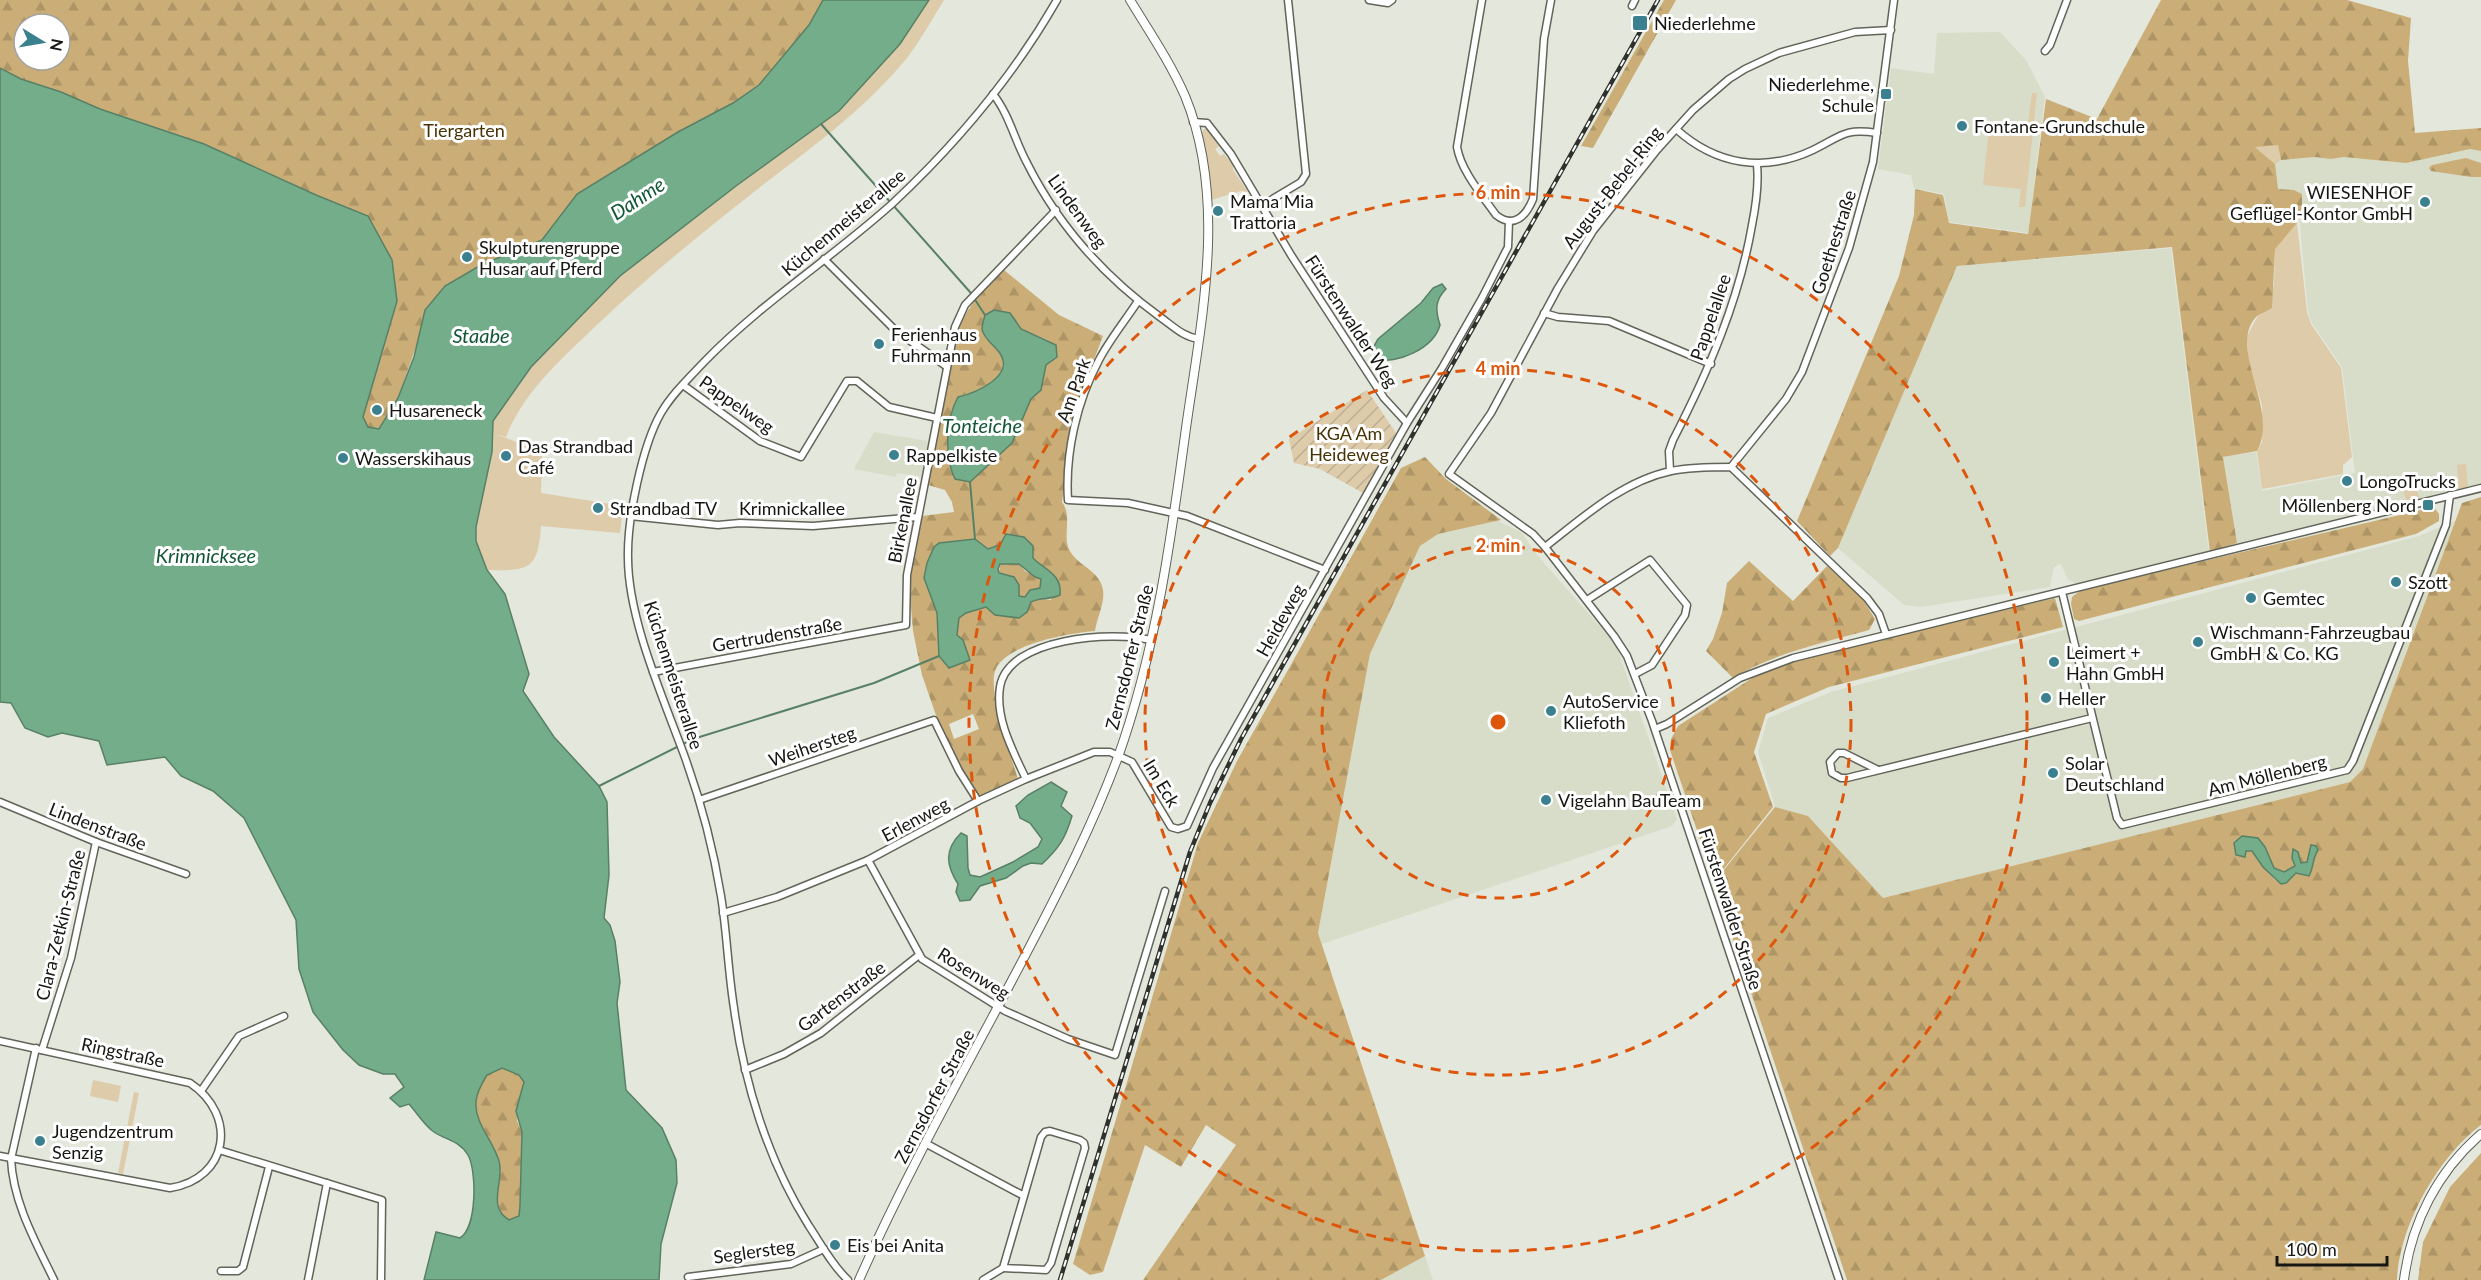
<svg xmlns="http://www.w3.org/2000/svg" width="2481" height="1280" font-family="Lato,sans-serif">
<defs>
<pattern id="forest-firs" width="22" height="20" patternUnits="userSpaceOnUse" patternTransform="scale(1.5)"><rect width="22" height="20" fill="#cbae77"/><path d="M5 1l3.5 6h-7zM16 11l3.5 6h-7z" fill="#ae9566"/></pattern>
<pattern id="garden-furrows" width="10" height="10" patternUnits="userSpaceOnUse" patternTransform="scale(1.5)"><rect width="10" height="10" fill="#ddcbaa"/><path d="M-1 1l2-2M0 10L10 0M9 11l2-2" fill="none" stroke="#bdae91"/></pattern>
</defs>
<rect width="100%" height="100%" fill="#e4e7db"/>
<g fill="#d8ddc9">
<path d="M2000 32 2026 60 2045 97 2028 233 1949 222 1944 194 1914 188 1911 175 1878 169 1891 68 1934 74 1937 33Z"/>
<path d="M2481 129V484L2237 543 2223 457 2256 452 2262 491 2355 473 2342 367 2312 323 2308 312 2297 193 2276 194 2271 145Z"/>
<path d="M2171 248 2209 552 2077 584 2068 580 2061 564 2054 567 2050 587 1921 607 1904 605 1838 548 1957 266Z"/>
<path d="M874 432 928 441 922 477 897 473 896 477 854 469Z"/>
<path d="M1498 521 1521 532 1538 556 1616 645 1677 819 1672 826 1322 944 1318 933 1370 654 1420 546 1438 534Z"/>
<path d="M2455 521 2363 769 2350 782 1883 898 1808 816 1775 807 1758 752 1768 718 1831 692 2419 536Z"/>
<path d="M1425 1256 1433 1280H1381Z"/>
</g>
<g fill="#ddcbaa">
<path d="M929 0H944C933 18 922 37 910 54 870 105 815 145 764 184 708 228 652 273 600 322 565 356 524 390 506 437L496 434 542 452 541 493 623 506 620 533 541 526C538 570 529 571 487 570L476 541V527L492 452 493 421 531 367 620 276 733 188 839 111 900 44Z"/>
<path d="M2032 93H2037L2025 207H2019L2021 189 1983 185 1989 128 2027 132Z"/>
<path d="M1204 129H1207L1219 146 1215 149 1220 156 1224 154C1228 160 1234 162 1233 170L1248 192 1241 191 1211 200 1201 134Z"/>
<path d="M2278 144 2281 160 2275 164 2254 146Z"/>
<path d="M2297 223 2307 312 2311 324 2341 368 2352 457 2343 465V474L2262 489 2257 451 2262 442V405L2248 360 2247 336 2274 286 2275 248Z"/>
<path d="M2466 464 2468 487 2459 489 2457 465Z"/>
<path d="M2415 482 2419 497 2406 500 2401 483Z"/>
<path d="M93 1080 121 1086 118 1102 90 1096Z"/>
<path d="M134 1092 139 1093 123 1174 118 1173Z"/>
</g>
<g fill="url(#forest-firs)" fill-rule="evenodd">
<path d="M0 0H823L809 25 759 85 733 103 678 132 577 194 542 240 481 265 418 341 398 398 379 429 368 427 363 417 397 301 347 207 316 195 204 144 100 109 61 92 21 79 0 68ZM24 24H60V60H24Z"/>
<path d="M1664 0H1676L1593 148 1581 146Z"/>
<path d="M2161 0H2347L2411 18 2408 61 2415 133 2481 128V151L2470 149 2406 163 2344 157 2331 159 2315 157 2281 160 2278 145 2255 147 2275 164 2278 189 2294 190 2302 194V207L2297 223 2275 249 2272 308C2268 311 2260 313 2256 317 2227 349 2280 409 2257 451L2223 457 2237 543 2210 552 2172 247 1957 266 1838 548 1830 556 1797 521 1899 276 1914 215 1915 189 1943 195 1949 223 2028 234 2046 99 2097 119Z"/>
<path d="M2466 158 2481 163V177H2471L2431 171 2429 168 2432 165Z"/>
<path d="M1004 270 1059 315 1103 336 1077 404 1062 502C1071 514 1065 529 1067 543 1071 565 1100 568 1103 590 1105 603 1097 618 1095 631 1070 633 1004 644 995 671 988 692 1011 756 1018 779L977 797 938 721 922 675 913 631 909 584 922 516 954 512 952 502 945 490 928 485 958 330C968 305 985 288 1004 270ZM1010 313 1021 329 1047 340 1041 390 1031 399 1022 418 970 482 949 439 948 424 958 397C975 392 1011 379 1001 355 999 349 990 343 986 337ZM1006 534 1024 538 1033 546V558L1043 567 1053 573 1051 600 1040 598 1031 602 1027 612C1010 617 1001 619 986 607L965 613 959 618 957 635 939 656 937 613 924 578 927 563 934 547 939 543 975 539 988 549 1000 545ZM973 714 979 729 954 739 949 724Z"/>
<path d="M1425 457 1446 479 1501 520 1438 534 1420 546 1370 654 1318 933 1425 1256 1381 1280H1143L1236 1145 1206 1125 1181 1167 1145 1145 1103 1272 1090 1275 1073 1264 1198 843 1237 761 1401 468Z"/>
<path d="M2481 497V1125C2438 1157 2399 1226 2397 1280H1847L1714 882 1775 807 1808 816 1883 898 2350 782 2363 769 2462 503ZM2265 847 2274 868 2285 872 2312 859 2309 876 2296 873 2286 883 2275 880 2252 851H2246Z"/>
<path d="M2434 507 2439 514V521L2416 534 2079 621 2074 619 2071 604 2072 597 2081 590Z"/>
<path d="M1749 561 1793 601 1827 566 1862 598 1875 619 1869 630C1822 643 1775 653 1733 678L1706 651 1713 639 1722 613 1727 583Z"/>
<path d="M1000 564H1019L1025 571 1041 579 1040 588 1025 597 1019 596V585L999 573Z"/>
<path d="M2055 598 2063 627 1829 687 1766 714 1754 752 1773 807 1714 881 1670 750 1671 739 1678 726 1763 671 1794 660Z"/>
<path d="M502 1068 519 1075 524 1082 523 1092 518 1101 517 1121 522 1132 520 1206 519 1216 509 1220C487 1206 505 1181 499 1161 493 1140 474 1123 476 1101 477 1092 482 1083 487 1075Z"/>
<path d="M2481 1153V1280H2418L2423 1242 2450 1187Z"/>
</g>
<path fill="url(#garden-furrows)" d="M1367 390 1396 433 1363 493 1320 469 1294 463 1289 439Z"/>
<g fill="#74ad8a" stroke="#588066" stroke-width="1.5" fill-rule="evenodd">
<path d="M823 0H929L900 44 839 111 736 186 620 276 531 367 493 421 492 452 476 527V541L487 570 505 594 529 674 523 691 554 737 599 786 607 802 609 875 604 918 610 925 615 941 620 982 617 1003 626 1090 662 1128 676 1160 677 1183 661 1244 659 1280H424L436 1232 460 1238C477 1228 477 1171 468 1155 460 1141 446 1140 434 1132 425 1126 417 1113 409 1104L400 1107 390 1098 404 1087 395 1074H383L359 1065 343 1050 313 1012 299 969 296 920 244 818 213 791 181 776 165 757 107 765 99 741 62 733 48 737 25 728 11 703 0 702V68L21 79 61 92 100 109 204 144 316 195 368 216 392 260 397 301 363 417 368 427 379 429 398 398 414 357 425 310 445 286 481 265 542 240 577 194 678 132 733 103 759 85 809 25ZM502 1068 519 1075 524 1082 516 1111 522 1132 520 1206 519 1216 509 1220C486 1206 505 1181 499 1161 493 1140 474 1123 476 1101 477 1092 482 1083 487 1075Z"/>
<path d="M1442 284 1446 289C1435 300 1435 310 1440 325 1434 348 1397 365 1375 359L1373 348 1378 339 1421 303 1433 288Z"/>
<path d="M994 310 1010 313 1021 329 1056 345 1057 357 1046 365 1041 390 1031 399 1012 443 970 482 955 479C944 457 946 418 958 397 975 393 1017 376 999 352 994 345 983 338 982 329 982 325 984 319 985 315Z"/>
<path d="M1006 534 1024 537 1033 546V558C1046 571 1062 574 1060 595 1050 600 1041 597 1031 602L1027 612 1019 618 995 615 986 607 966 613 959 618 957 635 963 640 970 660 949 668 939 656 937 613 924 578 927 563 934 547 939 543 975 539 988 549 1000 545ZM1019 564 1035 577 1041 579 1040 588 1030 590 1025 597 1019 596V585L1014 577 999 573 998 569 1000 564Z"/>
<path d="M1051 782 1067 792 1061 806 1072 816C1065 839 1059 848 1042 864L1031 863 1023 866 1006 878 980 886 970 900 960 901 956 892 958 884C946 865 944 850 961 833L967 836 968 868 970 875 980 877 1013 862 1038 847 1042 839 1030 823 1020 818 1016 806 1028 795Z"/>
<path d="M2242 836 2258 838 2265 847 2274 868 2284 872 2295 866 2292 858 2293 849 2298 852 2301 863 2307 862 2311 845 2316 846 2318 850C2312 859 2314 867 2309 876L2296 873 2286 883 2281 884 2263 867 2252 851H2246L2245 857 2236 855 2234 843Z"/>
</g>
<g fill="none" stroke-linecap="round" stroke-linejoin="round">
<g stroke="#588066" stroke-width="2">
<path d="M821 124 970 292 985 315"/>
<path d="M970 482 975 539"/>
<path d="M599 786 693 739 874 683 939 656"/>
</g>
<g stroke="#616459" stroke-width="9">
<g id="minor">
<path d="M1369 0 1388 3 1392 0"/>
<path d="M1482 0 1457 147C1461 171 1482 195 1496 215 1514 229 1526 216 1533 199L1544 39 1551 0"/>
<path d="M1632 6 1635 0"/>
<path d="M2045 51 2050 45 2067 0"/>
<path d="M993 94C1009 114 1015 141 1027 163 1058 225 1105 277 1160 317 1173 326 1183 337 1199 339"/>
<path d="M1193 122 1207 123 1231 154 1291 255 1384 398 1407 423"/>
<path d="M1676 129C1716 165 1764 173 1813 150 1842 136 1843 128 1877 133"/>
<path d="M1261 206 1301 182 1306 174 1288 0"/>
<path d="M824 259 895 330 946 366"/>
<path d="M1138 301C1125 321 1110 339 1099 360 1077 401 1065 453 1068 500L1128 503 1187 516 1325 570"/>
<path d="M1544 313 1558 317 1609 321 1711 364"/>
<path d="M683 385 760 441 801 457 847 381H857L889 407 937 418"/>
<path d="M1731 467 1786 399 1802 372 1849 248 1873 162 1894 0"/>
<path d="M1670 471 1669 451 1673 440C1708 372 1739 301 1752 225 1756 205 1759 185 1757 165"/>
<path d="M630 516 718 525 740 523 813 526 917 517"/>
<path d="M1545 547C1582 518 1623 481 1671 471 1691 467 1711 467 1731 467L1867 598 1879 614 1886 634"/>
<path d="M2062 592 2117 818 2122 825 2347 770 2353 761 2446 525 2450 495"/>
<path d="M1587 600 1650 560 1687 605 1685 615 1652 665 1635 674"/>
<path d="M653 672 906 625 907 575 955 327 965 305 1056 210"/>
<path d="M1655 729 1667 724 1740 678 1793 658 2481 488"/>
<path d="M1878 770 1844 753H1838L1830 762 1832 773 1841 778H1847L2092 718"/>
<path d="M1026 779C1013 751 995 719 1000 687 1008 637 1113 631 1151 640"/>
<path d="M699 800 934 720 959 771 978 801"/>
<path d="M0 802 96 842 186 874"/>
<path d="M868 860 922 959 1005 1011 1068 1039 1115 1055 1165 891"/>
<path d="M723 913 777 897 868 860 978 801 1026 779 1094 752H1110L1132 762 1171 827 1178 829 1187 826 1213 768 1407 423 1442 368 1482 298 1508 247 1509 221"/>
<path d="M0 1041 190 1083C238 1115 229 1179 170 1188L0 1156"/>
<path d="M36 1048 11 1159C13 1202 35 1241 54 1280"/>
<path d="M42 1050 71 958 96 842"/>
<path d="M745 1070 784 1054 821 1033 919 955"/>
<path d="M201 1091 239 1036 284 1016"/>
<path d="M925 1143 1024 1196 1041 1137 1045 1132 1050 1131 1080 1140 1084 1143 1085 1148 1051 1263 1046 1270 1003 1268 1024 1196"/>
<path d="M219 1150 382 1200 381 1280"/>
<path d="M221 1271H238L243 1267 269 1167"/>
<path d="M688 1277 791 1264 824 1249"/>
<path d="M308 1280 327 1183"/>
<path d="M848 1280C832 1265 821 1244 809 1226 768 1161 744 1083 734 1008 728 971 727 933 721 896 713 847 700 798 683 752 662 695 628 618 628 558 627 520 642 446 661 413 672 394 689 378 704 362 761 303 832 258 893 203 956 144 1014 75 1057 0"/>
<path d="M983 1280 1003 1268"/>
<path d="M1839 1280 1652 721 1627 656 1614 636 1545 547 1533 534 1449 474 1491 413 1558 288 1593 231 1657 150 1693 110 1729 79 1745 69 1779 53 1855 32 1891 30"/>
</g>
</g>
<g stroke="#616459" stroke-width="10">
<g id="tertiary">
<path d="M859 1280C909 1167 971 1059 1028 950 1061 887 1093 824 1118 757 1156 651 1171 539 1186 428 1201 321 1228 200 1185 96 1170 62 1149 31 1130 0"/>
<path d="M2404 1280C2411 1223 2438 1171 2481 1134"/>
</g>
</g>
<use href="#minor" stroke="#fff" stroke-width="6"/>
<use href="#tertiary" stroke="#fff" stroke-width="8"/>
<g stroke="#2f312c" stroke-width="4.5">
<path id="rail" d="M1060 1280 1190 852 1210 803 1241 739 1658 0"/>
</g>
<use href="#rail" stroke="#fff" stroke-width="2" stroke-dasharray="7" stroke-linecap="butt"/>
</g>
<g fill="none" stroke="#de560c" stroke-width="3" stroke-dasharray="10 8">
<circle cx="1498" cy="722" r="176"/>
<circle cx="1498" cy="722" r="353"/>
<circle cx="1498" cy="722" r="529"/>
</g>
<g fill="#3b808e" stroke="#fff" stroke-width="2">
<rect x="1632" y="15" width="16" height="16" rx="3"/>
<rect x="1880" y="88" width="12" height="12" rx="3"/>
<circle cx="1962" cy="126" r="6"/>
<circle cx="2425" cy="202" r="6"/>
<circle cx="1218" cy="211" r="6"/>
<circle cx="467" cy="257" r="6"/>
<circle cx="879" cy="344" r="6"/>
<circle cx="377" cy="410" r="6"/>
<circle cx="894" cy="455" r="6"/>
<circle cx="506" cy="456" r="6"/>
<circle cx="343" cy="458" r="6"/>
<circle cx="2347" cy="481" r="6"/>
<rect x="2422" y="499" width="12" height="12" rx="3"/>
<circle cx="598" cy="508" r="6"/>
<circle cx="2396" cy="582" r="6"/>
<circle cx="2251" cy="598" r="6"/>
<circle cx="2198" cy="642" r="6"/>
<circle cx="2054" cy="662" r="6"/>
<circle cx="2046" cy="698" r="6"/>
<circle cx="1551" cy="711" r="6"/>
<circle cx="2053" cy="773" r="6"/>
<circle cx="1546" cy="800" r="6"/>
<circle cx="40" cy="1141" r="6"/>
<circle cx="835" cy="1245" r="6"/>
</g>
<g text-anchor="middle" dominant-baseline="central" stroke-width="6" stroke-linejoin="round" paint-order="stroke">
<g font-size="18" fill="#161713" stroke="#fff" text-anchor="start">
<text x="1654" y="23">Niederlehme</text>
<text x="1874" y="84" text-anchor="end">Niederlehme,<tspan x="1874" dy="21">Schule</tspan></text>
<text x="1974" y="126">Fontane-Grundschule</text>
<text x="2413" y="192" text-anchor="end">WIESENHOF<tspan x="2413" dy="21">Geflügel-Kontor GmbH</tspan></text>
<text x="1230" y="201">Mama Mia<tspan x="1230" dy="21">Trattoria</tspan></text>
<text x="479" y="247">Skulpturengruppe<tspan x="479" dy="21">Husar auf Pferd</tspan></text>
<text x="891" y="334">Ferienhaus<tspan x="891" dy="21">Fuhrmann</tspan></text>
<text x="389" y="410">Husareneck</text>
<text x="518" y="446">Das Strandbad<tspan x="518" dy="21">Café</tspan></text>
<text x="906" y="455">Rappelkiste</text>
<text x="355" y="458">Wasserskihaus</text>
<text x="2359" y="481">LongoTrucks</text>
<text x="2416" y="505" text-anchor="end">Möllenberg Nord</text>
<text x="610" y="508">Strandbad TV</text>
<text x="2408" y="582">Szott</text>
<text x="2263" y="598">Gemtec</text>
<text x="2210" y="632">Wischmann-Fahrzeugbau<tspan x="2210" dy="21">GmbH &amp; Co. KG</tspan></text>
<text x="2066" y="652">Leimert +<tspan x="2066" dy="21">Hahn GmbH</tspan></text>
<text x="2058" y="698">Heller</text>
<text x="1563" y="701">AutoService<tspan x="1563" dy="21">Kliefoth</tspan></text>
<text x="2065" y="763">Solar<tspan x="2065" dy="21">Deutschland</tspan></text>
<text x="1558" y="800">Vigelahn BauTeam</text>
<text x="52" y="1131">Jugendzentrum<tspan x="52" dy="21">Senzig</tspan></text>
<text x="847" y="1245">Eis bei Anita</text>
</g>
<g font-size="18" fill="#473204" stroke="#fff">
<text x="464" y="130">Tiergarten</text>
<text x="1349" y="433">KGA Am<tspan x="1349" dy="21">Heideweg</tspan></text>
</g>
<g font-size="18" fill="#161713" stroke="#fff">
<text transform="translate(1612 187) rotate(-52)">August-Bebel-Ring</text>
<text transform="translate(1078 211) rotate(54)">Lindenweg</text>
<text transform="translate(843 222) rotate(-40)">Küchenmeisterallee</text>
<text transform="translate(1833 242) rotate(-72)">Goethestraße</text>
<text transform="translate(1710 317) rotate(-71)">Pappelallee</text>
<text transform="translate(1352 321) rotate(57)">Fürstenwalder Weg</text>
<text transform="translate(1073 390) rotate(-70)">Am Park</text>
<text transform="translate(737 404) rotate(35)">Pappelweg</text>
<text x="792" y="508">Krimnickallee</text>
<text transform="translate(902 520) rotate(-79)">Birkenallee</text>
<text transform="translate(1280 620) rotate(-61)">Heideweg</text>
<text transform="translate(777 634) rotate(-10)">Gertrudenstraße</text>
<text transform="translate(1129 657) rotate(-76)">Zernsdorfer Straße</text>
<text transform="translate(674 675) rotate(72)">Küchenmeisterallee</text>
<text transform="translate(812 746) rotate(-19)">Weihersteg</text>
<text transform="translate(2267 775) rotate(-14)">Am Möllenberg</text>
<text transform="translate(1162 783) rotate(59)">Im Eck</text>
<text transform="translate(915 819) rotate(-28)">Erlenweg</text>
<text transform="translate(98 826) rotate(21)">Lindenstraße</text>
<text transform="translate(1731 909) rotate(72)">Fürstenwalder Straße</text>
<text transform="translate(60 925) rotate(-76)">Clara-Zetkin-Straße</text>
<text transform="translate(974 973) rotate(32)">Rosenweg</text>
<text transform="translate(841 996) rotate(-37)">Gartenstraße</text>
<text transform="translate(123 1052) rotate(12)">Ringstraße</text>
<text transform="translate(934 1096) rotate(-62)">Zernsdorfer Straße</text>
<text transform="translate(754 1251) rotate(-8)">Seglersteg</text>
</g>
<g font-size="20" font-style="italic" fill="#125735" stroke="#fff">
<text transform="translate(637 198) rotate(-33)">Dahme</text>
<text x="481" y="335">Staabe</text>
<text x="982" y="425">Tonteiche</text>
<text x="206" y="555">Krimnicksee</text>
</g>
</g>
<circle cx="1498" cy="722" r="9" fill="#de560c" stroke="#fff" stroke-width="3"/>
<g font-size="18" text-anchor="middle" font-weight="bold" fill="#de560c" stroke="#fff" stroke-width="6" stroke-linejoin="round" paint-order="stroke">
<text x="1498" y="199">6 min</text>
<text x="1498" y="375">4 min</text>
<text x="1498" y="552">2 min</text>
</g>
<g transform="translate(42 42) rotate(101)"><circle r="28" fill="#ffffff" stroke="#a2a2a1" stroke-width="1.5"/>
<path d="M0-4.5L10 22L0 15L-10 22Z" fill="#3b808e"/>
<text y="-9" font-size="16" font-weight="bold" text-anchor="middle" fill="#161713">N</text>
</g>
<path d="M2277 1256v9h110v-9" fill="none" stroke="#161713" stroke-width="3"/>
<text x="2286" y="1256" font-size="18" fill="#161713" stroke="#ffffff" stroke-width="4.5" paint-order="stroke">100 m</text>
</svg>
